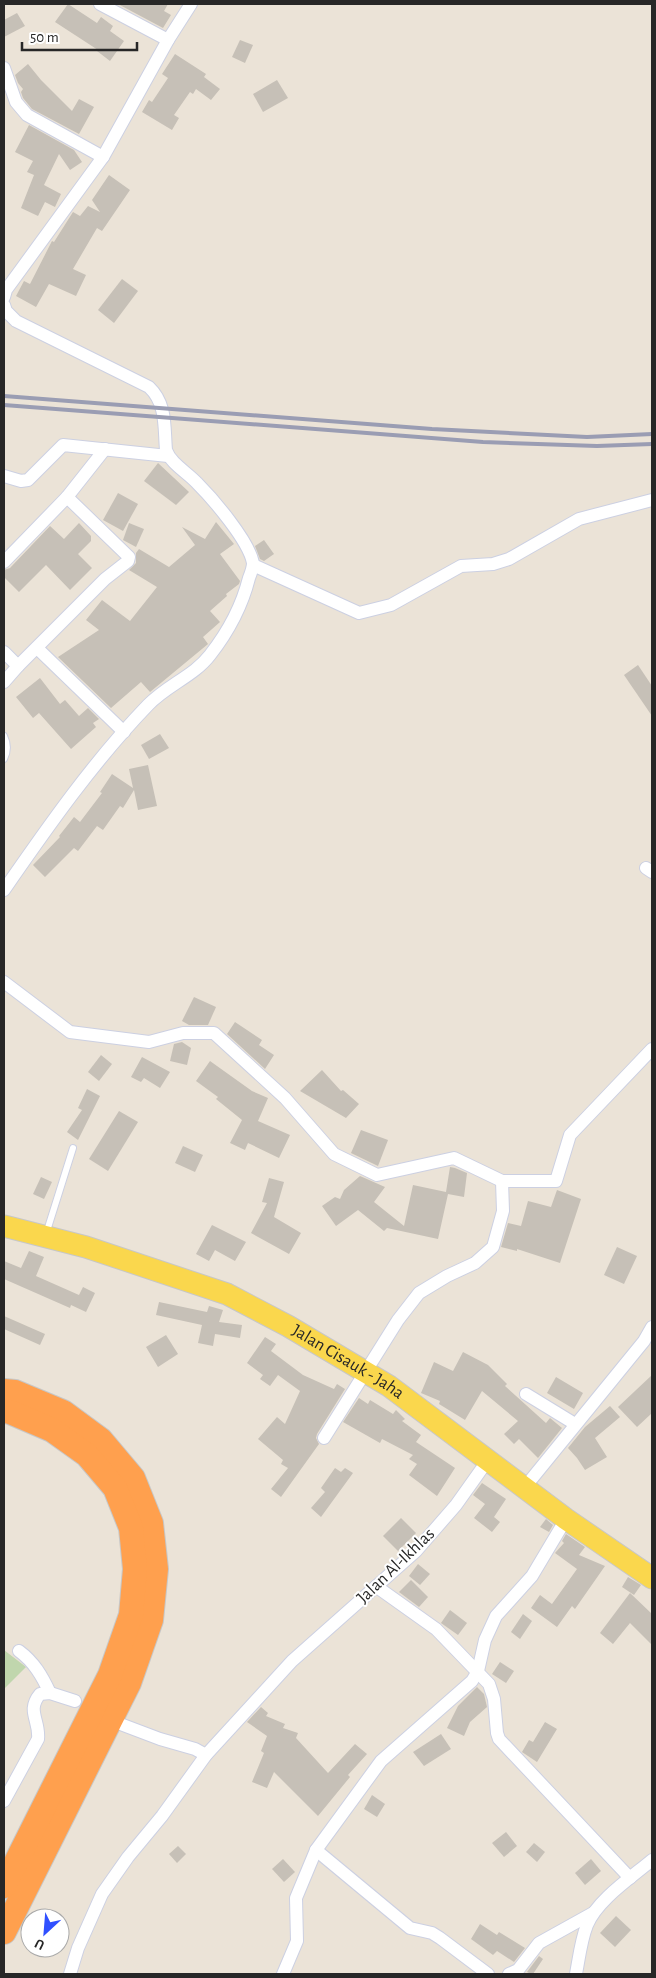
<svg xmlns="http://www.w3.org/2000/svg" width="656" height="1978" font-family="'Alegreya Sans',sans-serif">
<rect width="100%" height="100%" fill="#ebe3d7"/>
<path fill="#c0d6ad" d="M4 1650 26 1667 4 1689Z"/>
<g fill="#c6c0b7">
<path d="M68 4 97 23 101 17 113 26 110 31 124 41 110 61 97 51 98 50 55 22Z"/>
<path d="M118 4H168L164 11 171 15 163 28Z"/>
<path d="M17 13 25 26 4 37V20Z"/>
<path d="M240 40 253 45 245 63 232 57Z"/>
<path d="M175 54 206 74 204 77 220 89 211 100 196 89 193 94 190 92 174 115 179 118 172 130 142 112 149 100 152 102 168 78 162 74Z"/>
<path d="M28 64 41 80 72 111 79 99 94 107 79 134 32 109 23 98 21 92 23 89 18 83 15 75Z"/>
<path d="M277 80 288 98 263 112 253 94Z"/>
<path d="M29 125 74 150 82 162 70 170 59 154 44 185 61 194 55 207 45 202 38 216 21 208 34 175 27 172 33 161 15 152Z"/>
<path d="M109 175 130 190 102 231 97 228 73 269 86 275 76 296 49 284 36 307 16 296 24 281 30 284 52 241 54 242 73 212 80 216 88 206 100 212 92 200Z"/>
<path d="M122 279 138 291 114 323 98 310Z"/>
<path d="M158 463 189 492 176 505 144 481Z"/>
<path d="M118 493 138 504 123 531 103 520Z"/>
<path d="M216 522 234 544 220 554 240 581 239 584 226 594 227 596 210 611 220 622 203 637 208 644 150 692 141 682 111 708 58 657 99 630 86 620 102 600 130 621 157 587 129 570 136 563V553L139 549 169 567 195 545 182 527 205 539Z"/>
<path d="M79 523 91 536V541L78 554 92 568 70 590 46 565 19 592 4 577V570L10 568 50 526 64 539Z"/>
<path d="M129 523 144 529 136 547 123 540Z"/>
<path d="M264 540 274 554 264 561 260 559 255 546Z"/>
<path d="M638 665 652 686V716L624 675Z"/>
<path d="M40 678 60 704 65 700 79 716 88 708 99 719 93 723 96 727 71 749 39 713 33 718 16 697Z"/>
<path d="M160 734 169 748 149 759 141 745Z"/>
<path d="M148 765 157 806 138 810 134 790 123 808 120 806 103 830 97 826 78 851 74 848 45 877 33 865 60 837 59 836 74 817 80 822 102 793 100 792 112 774 133 788 129 769Z"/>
<path d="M194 997 216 1007 208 1025H189L182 1021Z"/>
<path d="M235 1022 262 1040 259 1045 274 1055 265 1069 227 1034Z"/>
<path d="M182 1042 191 1048 187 1065 170 1061 174 1044Z"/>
<path d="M101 1055 112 1064 99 1081 88 1072Z"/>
<path d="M142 1057 170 1072 160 1088 144 1078 141 1082 131 1077Z"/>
<path d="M210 1061 252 1091 268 1098 258 1121 290 1135 279 1158 248 1143 245 1150 230 1143 242 1120 216 1099 218 1097 196 1081Z"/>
<path d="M322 1070 341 1091 343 1090 359 1104 346 1118 300 1091Z"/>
<path d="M87 1089 100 1096 78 1140 67 1132 82 1110 78 1108Z"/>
<path d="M119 1111 138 1122 108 1171 89 1159Z"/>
<path d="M361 1130 388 1140 378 1166 351 1153Z"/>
<path d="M183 1146 203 1155 195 1172 175 1163Z"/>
<path d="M450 1167 455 1168 467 1173 464 1197 448 1194 438 1239 387 1228 384 1231 358 1210 336 1226 322 1206 335 1197 340 1199 344 1190 360 1176 385 1187 374 1202 404 1226 413 1185 446 1192Z"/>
<path d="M41 1177 52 1182 44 1199 33 1194Z"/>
<path d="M269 1178 284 1182 274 1217 301 1233 289 1254 251 1233 267 1203 262 1202Z"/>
<path d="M557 1190 581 1199 560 1263 517 1249V1251L501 1247 508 1223 521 1226 528 1201 551 1207Z"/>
<path d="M212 1225 246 1242 235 1261 215 1250 209 1261 196 1254Z"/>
<path d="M617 1247 637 1256 624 1284 604 1275Z"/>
<path d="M29 1251 44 1257 36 1276 79 1295 83 1287 95 1293 86 1312 71 1305 70 1308 4 1279V1261L21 1268Z"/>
<path d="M159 1302 207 1312 209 1306 223 1310 219 1322 242 1325 240 1338 215 1334 213 1346 198 1343 202 1325 156 1315Z"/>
<path d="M4 1316 45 1334 40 1345 4 1329Z"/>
<path d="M166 1335 178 1354 158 1367 146 1347Z"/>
<path d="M265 1337 276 1344 271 1351 303 1375 334 1389 337 1384 345 1389 317 1434 316 1438 319 1444 281 1497 271 1489 288 1468 281 1464 283 1460 258 1439 277 1417 285 1424 300 1391 278 1375 270 1386 260 1379 263 1375 247 1363Z"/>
<path d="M463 1352 488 1365 507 1384 505 1386 546 1423 550 1418 562 1428 538 1458 519 1439 514 1444 504 1434 518 1421 482 1391 465 1420 439 1404 440 1401 421 1393 434 1362 453 1371Z"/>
<path d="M652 1375V1413L637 1427 618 1407Z"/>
<path d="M556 1377 583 1393 574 1409 547 1393Z"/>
<path d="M359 1398 368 1404 370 1400 393 1414 396 1410 405 1419 402 1421 421 1435 416 1442 455 1468 437 1496 409 1475 417 1464 409 1459 413 1455 382 1439 380 1443 343 1422Z"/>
<path d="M610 1406 620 1417 595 1438 607 1457 585 1470 577 1458 568 1448 585 1427Z"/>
<path d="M335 1468 341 1472 345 1468 353 1473 321 1517 311 1508 325 1492 321 1488Z"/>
<path d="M482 1483 506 1499 494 1517 500 1522 492 1532 474 1518 485 1504 473 1495Z"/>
<path d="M401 1518 416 1533 398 1551 383 1536Z"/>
<path d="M546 1519 553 1525 549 1532 540 1527Z"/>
<path d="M566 1534 585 1547 579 1555 605 1566 575 1609 572 1606 557 1627 531 1608 540 1595 552 1604 577 1569 555 1553 564 1543 562 1541Z"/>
<path d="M418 1564 430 1574 420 1585 409 1576Z"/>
<path d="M628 1577 641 1585 634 1595 622 1587Z"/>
<path d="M411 1580 428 1597 419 1607 399 1592Z"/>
<path d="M630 1593 652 1614V1645L630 1623 613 1644 600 1633Z"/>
<path d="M450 1610 467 1623 458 1635 441 1623Z"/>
<path d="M523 1614 532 1621 520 1639 511 1632Z"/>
<path d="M500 1662 514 1671 506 1683 492 1674Z"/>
<path d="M477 1687 484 1694 487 1707 470 1722 464 1736 447 1728 458 1706Z"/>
<path d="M261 1707 268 1713 266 1716 285 1724 283 1728 298 1733 296 1738 328 1773 355 1744 367 1754 348 1775 350 1777 318 1816 274 1772 267 1788 252 1782 264 1753 261 1751 267 1736 247 1722Z"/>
<path d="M545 1722 557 1729 537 1762 522 1752 529 1740 533 1742Z"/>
<path d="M441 1734 451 1749 424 1766 413 1752Z"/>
<path d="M372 1795 385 1804 377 1817 364 1809Z"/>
<path d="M506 1832 517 1846 504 1857 492 1843Z"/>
<path d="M534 1843 545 1852 537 1862 526 1852Z"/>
<path d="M178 1846 186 1854 177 1863 169 1854Z"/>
<path d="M283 1859 295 1872 284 1882 272 1869Z"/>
<path d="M591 1859 601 1871 585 1885 575 1873Z"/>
<path d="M616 1916 631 1930 615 1947 600 1933Z"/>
<path d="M480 1924 497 1935 499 1932 525 1948 514 1962 497 1951 493 1955 471 1939Z"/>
<path d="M539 1956 543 1959 533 1974H531L527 1972Z"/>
</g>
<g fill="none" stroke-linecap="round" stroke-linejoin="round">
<g stroke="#ccd0e2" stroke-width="8">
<g id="lane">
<path d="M4 736C8 744 8 751 4 759"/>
<path d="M46 1234 73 1148"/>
</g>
</g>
<g stroke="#ccd0e2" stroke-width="14">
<g id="street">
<path d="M100 4 168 40"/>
<path d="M4 68 16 102 27 115 103 157"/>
<path d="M4 297 6 290 103 157 168 40 191 4"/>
<path d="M4 305 6 311 16 321 149 387C167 404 164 427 166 450 171 464 187 472 197 483 213 499 249 541 253 563 253 568 251 573 249 578 242 606 228 632 210 655 194 676 167 685 148 705 94 761 49 825 4 890"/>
<path d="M4 476 21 481 28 480 63 445 168 456"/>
<path d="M4 562 67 497 105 449"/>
<path d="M253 565 359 613 391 605 461 566 493 564 509 559 579 519 652 500"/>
<path d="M37 648 124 732"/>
<path d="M4 652 18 666"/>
<path d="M4 682 18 666 105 579 128 561 129 557 67 497"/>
<path d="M646 868 652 872"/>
<path d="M4 982 70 1032 149 1042 183 1033H214L285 1098 334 1154 377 1175 454 1158 502 1181H556L570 1135 652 1049"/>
<path d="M526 1394 575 1424"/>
<path d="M324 1438 398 1320 419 1293 447 1276 475 1263 493 1247 503 1211 502 1181"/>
<path d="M525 1487 644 1341 652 1327"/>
<path d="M377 1587 436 1629 489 1684 494 1699 497 1733 499 1739 630 1878"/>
<path d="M19 1651C34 1662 42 1676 50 1693"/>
<path d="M123 1725 160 1739 195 1749 206 1755"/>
<path d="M4 1801 38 1739C40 1720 26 1711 40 1694L50 1693 75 1701"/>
<path d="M316 1850 410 1928 432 1933 440 1938 488 1974"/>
<path d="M70 1974 78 1948 102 1894 128 1857 162 1816 206 1755 292 1661 416 1551 456 1505 488 1460"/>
<path d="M283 1974 297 1941 296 1898 316 1850 381 1761 472 1681 478 1671 485 1640 496 1616 532 1576 566 1519"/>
<path d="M509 1974 518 1970 539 1943 593 1913"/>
<path d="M576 1974C579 1958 581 1940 587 1925 597 1900 632 1877 652 1860"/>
</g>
</g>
<g stroke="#c7c7c7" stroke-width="23">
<g id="primary">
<path id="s1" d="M4 1226 86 1247 227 1294 288 1326 389 1386 566 1519 652 1578"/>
</g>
</g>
<g stroke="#c7c7c7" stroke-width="26">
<g id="highway">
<path d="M4 1391 15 1392 63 1412 101 1440 133 1478 151 1523 156 1569 151 1620 129 1683 4 1932"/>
<path d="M4 1411 10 1412 52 1430 87 1455 115 1488 131 1528 135 1569 131 1615 110 1675 4 1886"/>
</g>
</g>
<use href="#lane" stroke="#fff" stroke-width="6"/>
<use href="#street" stroke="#fff" stroke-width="12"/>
<use href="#primary" stroke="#fad74d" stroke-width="21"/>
<use href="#highway" stroke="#ffa04e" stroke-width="24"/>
<g stroke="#9a9db3" stroke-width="4">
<path d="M4 396 432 429 587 437 652 434"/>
<path d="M4 405 483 442 597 446 652 444"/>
</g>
</g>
<g text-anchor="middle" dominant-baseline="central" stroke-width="4" stroke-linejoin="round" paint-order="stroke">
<g font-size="18" fill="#272727" stroke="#fff">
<text stroke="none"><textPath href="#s1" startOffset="372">Jalan Cisauk - Jaha</textPath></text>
<text transform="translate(396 1566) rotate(-44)">Jalan Al-Ikhlas</text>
</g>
</g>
<rect width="656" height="1978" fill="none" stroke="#272727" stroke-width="10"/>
<g transform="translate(45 1933) rotate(206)"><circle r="24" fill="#ffffff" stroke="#a9a9a9"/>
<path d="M0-4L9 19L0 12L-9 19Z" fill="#3050ff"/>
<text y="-8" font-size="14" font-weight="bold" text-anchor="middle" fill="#272727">U</text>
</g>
<path d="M22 42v8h115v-8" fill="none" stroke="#272727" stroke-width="2.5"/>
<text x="30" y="42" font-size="15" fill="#272727" stroke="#ffffff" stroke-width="4" paint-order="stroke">50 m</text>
</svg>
